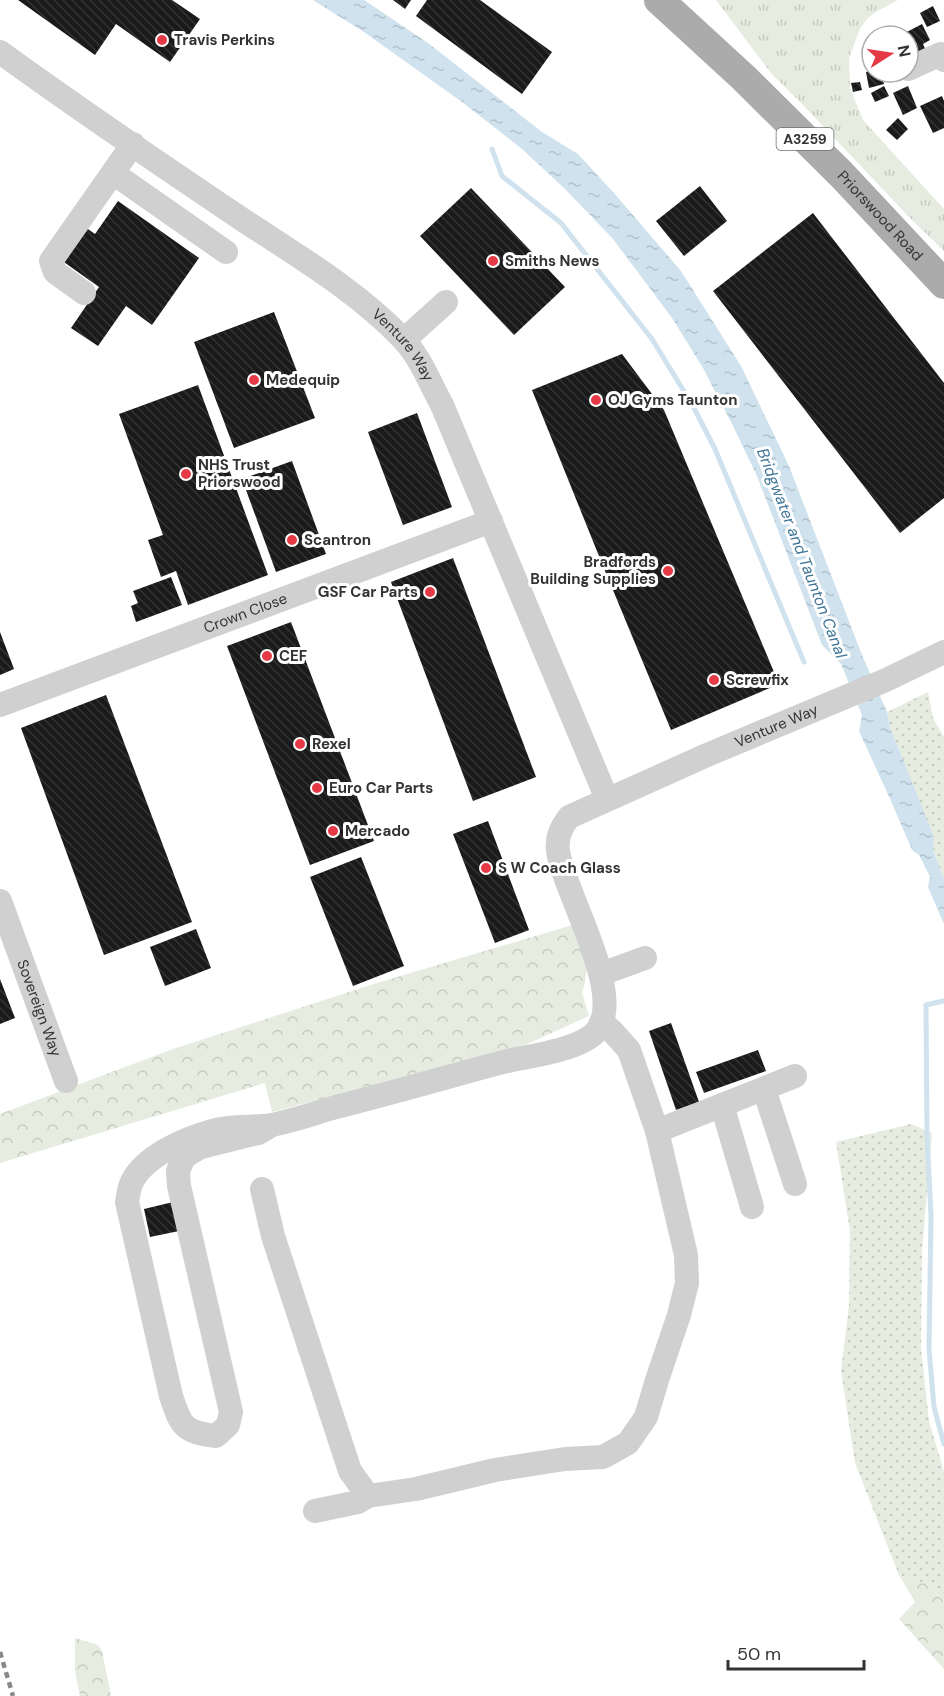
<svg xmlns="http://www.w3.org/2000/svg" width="944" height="1696" font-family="'DM Sans',sans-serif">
<defs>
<pattern id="grass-dots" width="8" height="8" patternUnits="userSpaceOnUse" patternTransform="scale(1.5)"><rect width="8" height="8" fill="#e6ecdf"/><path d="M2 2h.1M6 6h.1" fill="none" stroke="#c6cbc0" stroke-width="1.8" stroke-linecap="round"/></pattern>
<pattern id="forest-crowns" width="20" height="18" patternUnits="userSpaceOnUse" patternTransform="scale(1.5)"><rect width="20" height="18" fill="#e6ecdf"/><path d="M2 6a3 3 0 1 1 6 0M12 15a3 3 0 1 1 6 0" fill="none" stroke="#c6cbc0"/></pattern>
<pattern id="park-tufts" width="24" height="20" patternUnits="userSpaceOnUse" patternTransform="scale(1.5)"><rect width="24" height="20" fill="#e6ecdf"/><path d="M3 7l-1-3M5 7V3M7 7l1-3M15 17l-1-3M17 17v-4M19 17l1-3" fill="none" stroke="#c6cbc0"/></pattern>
<pattern id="water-ripples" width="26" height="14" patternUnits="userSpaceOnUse" patternTransform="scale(1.5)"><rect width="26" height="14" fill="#cfe2ee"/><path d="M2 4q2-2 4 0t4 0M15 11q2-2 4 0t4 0" fill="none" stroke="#b2c2cd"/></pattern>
<pattern id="building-back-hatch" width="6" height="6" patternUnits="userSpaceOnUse" patternTransform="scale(1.5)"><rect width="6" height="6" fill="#1a1a1a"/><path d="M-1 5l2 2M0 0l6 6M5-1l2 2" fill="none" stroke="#333"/></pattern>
</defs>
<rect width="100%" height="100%" fill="#fff"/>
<g fill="url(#grass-dots)">
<path d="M928 692 933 718 944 737V878L933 850V837L890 727 887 712Z"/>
<path d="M911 1124 932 1133 922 1251 921 1348 929 1421 944 1472V1601L928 1585 899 1575 855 1463 841 1371 849 1305 850 1231 836 1142Z"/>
</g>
<g fill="url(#forest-crowns)">
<path d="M576 924 588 961 585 982 582 993 589 1016 525 1045 272 1112 265 1083 0 1163V1114L173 1049 377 983Z"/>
<path d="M899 1575 928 1585 944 1601V1669L899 1619 915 1602Z"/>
<path d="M75 1638 98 1645 102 1651 111 1696H80L75 1671Z"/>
</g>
<path fill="url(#park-tufts)" d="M716 0H898L874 13 867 19 860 29 849 58 850 88 863 120 944 209V251L911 219 804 106 771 73Z"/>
<path fill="url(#water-ripples)" d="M313 0H364L428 43 542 132 578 154 614 193 681 271 741 366 789 466 862 655 887 712 890 727 934 837 933 850 944 878V924L928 887 930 877 919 855 912 850 891 801 859 731 862 715 841 664 822 645 757 476 734 428 703 368 672 318 613 239 566 190 522 149 462 102 364 32Z"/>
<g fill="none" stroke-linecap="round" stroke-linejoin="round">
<g stroke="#cfe2ee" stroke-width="5">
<path d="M492 149 502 176 561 223 652 339 693 406 715 449 804 662"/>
<path d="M943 1001 926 1005 927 1135 931 1216 929 1349 934 1407 944 1444"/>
</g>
</g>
<g fill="url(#building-back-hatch)">
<path d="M18 0H172L200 19 170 62 116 24 95 55Z"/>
<path d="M393 0H411L405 9Z"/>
<path d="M427 0H480L552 52 522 94 416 16Z"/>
<path d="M933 6 940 21 927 27 920 13Z"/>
<path d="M922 24 930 40 923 44 926 51 915 56 910 46H908V36H896L895 34 902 31 903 34Z"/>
<path d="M872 71V72H881L884 84 869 88 866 72Z"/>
<path d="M860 82 862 90 853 92 851 83Z"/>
<path d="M884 86 889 96 875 102 871 93Z"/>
<path d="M908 86 917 108 903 115 893 93Z"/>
<path d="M942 96 944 101V128L933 133 920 106Z"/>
<path d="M898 118 908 129 897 140 886 130Z"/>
<path d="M700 186 727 221 684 256 656 221Z"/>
<path d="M471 188 565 287 514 335 420 236Z"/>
<path d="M118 201 199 258 152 325 126 306 98 346 71 328 99 287 61 260 85 227 95 234Z"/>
<path d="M813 213 944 383V498L900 533 713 291Z"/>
<path d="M274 312 315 418 234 448 194 342Z"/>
<path d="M622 354 664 410 779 684 671 730 603 566 532 390Z"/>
<path d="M198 385 268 575 188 605 176 571 161 577 148 540 163 535 119 414Z"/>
<path d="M417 413 452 507 403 525 368 432Z"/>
<path d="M292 461 326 554 276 572 242 479Z"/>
<path d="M453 558 536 777 473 801 391 582Z"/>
<path d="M171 577 182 605 136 622 131 606 138 603 133 591Z"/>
<path d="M291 622 374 841 310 865 227 646Z"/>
<path d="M0 632 14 669 0 675Z"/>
<path d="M106 695 192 922 104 955 21 728Z"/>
<path d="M488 821 529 930 495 943 453 834Z"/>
<path d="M361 857 404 966 353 986 310 877Z"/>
<path d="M196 929 211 968 165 986 150 947Z"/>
<path d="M0 979 15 1018 0 1024Z"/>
<path d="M671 1023 699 1102 676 1110 649 1031Z"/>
<path d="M758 1050 766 1071 704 1093 696 1072Z"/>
<path d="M173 1202 179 1231 150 1237 144 1209Z"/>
</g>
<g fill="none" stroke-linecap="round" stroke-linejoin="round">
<g stroke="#d0d0d0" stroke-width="24">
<path id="s1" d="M0 52C80 110 161 165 243 220 298 256 357 291 403 339 420 357 430 383 442 405L607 799"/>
<path d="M908 69 941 54 944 60"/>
<path d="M113 173 226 252"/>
<path d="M84 293 55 272 51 261 133 144"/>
<path d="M404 340 446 302"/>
<path id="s2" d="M0 705 491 521"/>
<path id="s3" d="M0 901 66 1081"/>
<path d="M601 974 645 958"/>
<path d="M764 1089 795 1184"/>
<path d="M722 1105 752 1207"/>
<path id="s4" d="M272 1125 258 1133 201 1147 184 1157 178 1171 179 1186 231 1412 228 1425 216 1436C183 1432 181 1426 171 1396L127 1202C128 1196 129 1189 131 1184 142 1157 186 1138 212 1131 231 1125 252 1128 271 1125 293 1121 315 1113 336 1107 392 1093 447 1077 503 1062 528 1056 568 1052 590 1037 635 1007 562 891 558 850 556 837 562 826 569 817L707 755 886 680 944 652"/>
<path d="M657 1131 795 1076"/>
<path d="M262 1189 273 1236 350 1471 368 1496"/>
<path d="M315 1511 358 1502 368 1496 416 1489 495 1470 565 1459 603 1457 628 1443 646 1417 657 1380 679 1315 687 1283 686 1255 657 1131 629 1050 612 1031 601 1022"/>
</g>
<path stroke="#ababab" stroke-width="30" id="s5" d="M659 0 744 78 842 175 944 284"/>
<path stroke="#888" stroke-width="4.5" stroke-dasharray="6 4.5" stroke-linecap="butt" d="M0 1652 13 1696"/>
</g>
<g fill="#e63946" stroke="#fff" stroke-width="2">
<circle cx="162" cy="40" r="6"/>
<circle cx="493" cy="261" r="6"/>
<circle cx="254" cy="380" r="6"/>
<circle cx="596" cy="400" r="6"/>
<circle cx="186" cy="474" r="6"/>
<circle cx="292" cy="540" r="6"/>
<circle cx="668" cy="571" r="6"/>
<circle cx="430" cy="592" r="6"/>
<circle cx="267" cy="656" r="6"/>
<circle cx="714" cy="680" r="6"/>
<circle cx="300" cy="744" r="6"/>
<circle cx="317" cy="788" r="6"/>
<circle cx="333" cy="831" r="6"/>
<circle cx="486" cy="868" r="6"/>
</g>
<g text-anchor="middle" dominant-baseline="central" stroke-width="6" stroke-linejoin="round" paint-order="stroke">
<rect fill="#fff" stroke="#707070" stroke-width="1.5" x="776.5" y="128" width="57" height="22" rx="4.5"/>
<g font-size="14" font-weight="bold" fill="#333">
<text x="805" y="139">A3259</text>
</g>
<g font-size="15" font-weight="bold" fill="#333" stroke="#fff" text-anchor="start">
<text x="174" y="40">Travis Perkins</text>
<text x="505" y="261">Smiths News</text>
<text x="266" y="380">Medequip</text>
<text x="608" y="400">OJ Gyms Taunton</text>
<text x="198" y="465">NHS Trust<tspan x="198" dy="17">Priorswood</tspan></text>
<text x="304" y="540">Scantron</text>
<text x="656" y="562" text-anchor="end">Bradfords<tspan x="656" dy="17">Building Supplies</tspan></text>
<text x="418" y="592" text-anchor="end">GSF Car Parts</text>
<text x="279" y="656">CEF</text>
<text x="726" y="680">Screwfix</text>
<text x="312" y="744">Rexel</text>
<text x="329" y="788">Euro Car Parts</text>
<text x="345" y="831">Mercado</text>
<text x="498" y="868">S W Coach Glass</text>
</g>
<g font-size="15" fill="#333" stroke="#fff">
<text stroke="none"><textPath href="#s5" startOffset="309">Priorswood Road</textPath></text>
<text stroke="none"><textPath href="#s1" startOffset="500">Venture Way</textPath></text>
<text stroke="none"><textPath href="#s2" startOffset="262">Crown Close</textPath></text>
<text stroke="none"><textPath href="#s4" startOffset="1622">Venture Way</textPath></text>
<text stroke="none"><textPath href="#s3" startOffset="114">Sovereign Way</textPath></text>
</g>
<g font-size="16" font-style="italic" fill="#3f7597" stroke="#fff">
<text transform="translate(802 553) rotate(69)">Bridgwater and Taunton Canal</text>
</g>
</g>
<g transform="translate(890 54) rotate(78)"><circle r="28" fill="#ffffff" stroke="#adadad" stroke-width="1.5"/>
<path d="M0-4.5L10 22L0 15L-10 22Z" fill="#e63946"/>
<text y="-9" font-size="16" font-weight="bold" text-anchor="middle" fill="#333333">N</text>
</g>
<path d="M728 1660v9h136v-9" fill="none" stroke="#333333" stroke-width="3"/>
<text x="737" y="1660" font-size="18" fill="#333333" stroke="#ffffff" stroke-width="4.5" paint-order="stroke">50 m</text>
</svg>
